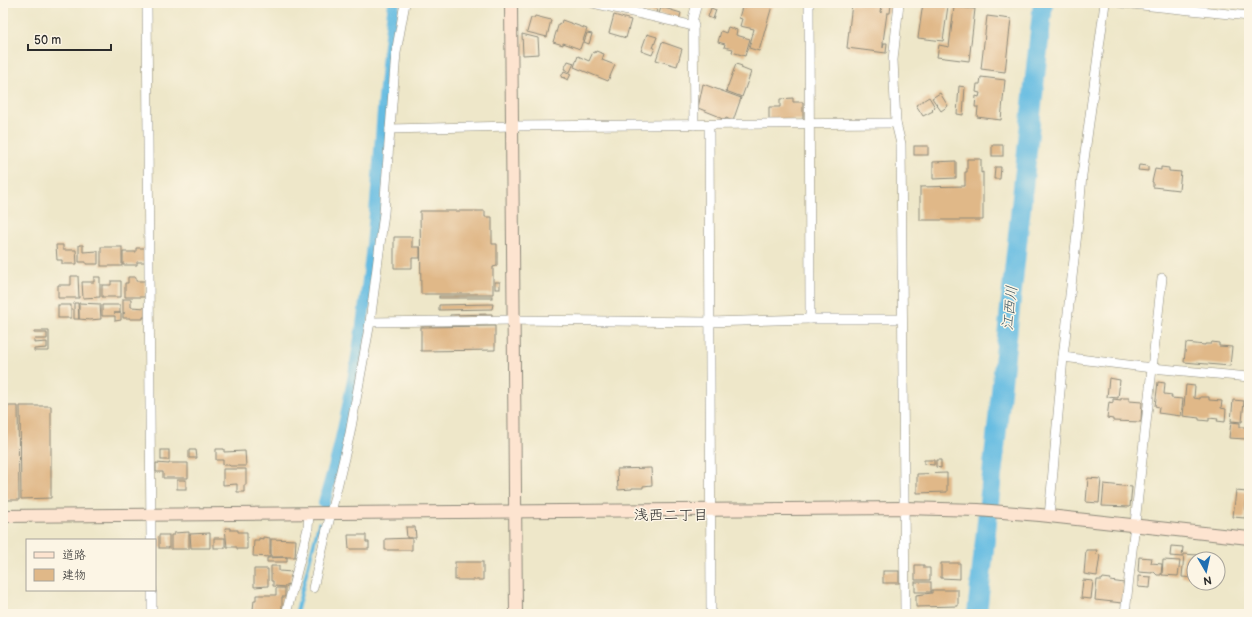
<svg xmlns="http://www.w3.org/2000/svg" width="1252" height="617" font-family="'Balsamiq Sans','Klee One',sans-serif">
<rect width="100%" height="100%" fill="#fcf5e5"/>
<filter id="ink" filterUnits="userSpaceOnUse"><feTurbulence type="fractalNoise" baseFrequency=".025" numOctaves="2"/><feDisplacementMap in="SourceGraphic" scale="8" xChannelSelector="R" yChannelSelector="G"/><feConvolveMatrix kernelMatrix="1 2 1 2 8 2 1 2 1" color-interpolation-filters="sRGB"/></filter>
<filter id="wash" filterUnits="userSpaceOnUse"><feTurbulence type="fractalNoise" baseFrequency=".012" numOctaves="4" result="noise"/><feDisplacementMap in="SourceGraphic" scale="16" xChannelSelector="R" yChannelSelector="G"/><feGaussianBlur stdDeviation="0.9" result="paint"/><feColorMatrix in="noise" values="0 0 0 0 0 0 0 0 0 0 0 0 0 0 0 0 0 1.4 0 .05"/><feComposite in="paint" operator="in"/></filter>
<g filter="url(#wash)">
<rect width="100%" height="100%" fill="#eee7c9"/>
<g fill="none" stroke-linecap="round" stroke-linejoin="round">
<path stroke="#65bce2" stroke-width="3.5" d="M296 614 319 523"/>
<path stroke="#65bce2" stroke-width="12" d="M324 503C328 487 333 472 337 456 351 398 361 339 368 280 380 188 381 95 394 3"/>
<path stroke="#65bce2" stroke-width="20" d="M977 614 1043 3"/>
</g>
<g id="blocks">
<g fill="#e0b888">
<path d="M747 3H761L772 6 759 51 749 48 754 29 740 26 742 19 739 18 742 7H746Z"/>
<path d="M852 3 881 5 880 12 881 13 882 4 891 5 890 13H887L883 42V48L884 43H887L886 53 847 48Z"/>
<path d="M923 3 948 6 943 41 918 38Z"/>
<path d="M644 4 657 7 656 14 642 12Z"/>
<path d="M661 7 681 13 679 20 659 14Z"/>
<path d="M954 7 975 9 969 61 937 57 939 45 949 47Z"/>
<path d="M711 8 716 10 713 19 708 17Z"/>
<path d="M614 15 631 20 626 38 609 33Z"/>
<path d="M535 16 551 20 547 37 527 32 531 18H534Z"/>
<path d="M987 16 1011 19 1005 72 981 69Z"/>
<path d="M562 20 587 29 580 49 563 43V45L553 42 559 23 561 24Z"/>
<path d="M728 27 737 30 736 35 750 39 745 56 732 52 733 49 724 47 725 44 718 42 721 31 726 33Z"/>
<path d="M587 33 592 34 589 44 584 42Z"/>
<path d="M522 34 538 38 539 54 523 55Z"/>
<path d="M647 34 657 37 653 48H655L652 55 641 51Z"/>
<path d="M662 42 682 49 677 66 656 60Z"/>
<path d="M596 51 604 54 602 60 615 65 608 81 574 67 578 56 589 61 593 52 595 53Z"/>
<path d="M568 61 574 63 570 72 564 69Z"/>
<path d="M736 64 742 66 741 68 751 72 742 97 726 91Z"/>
<path d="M564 71 571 74 568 80 564 78V77V78L561 77Z"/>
<path d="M981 77 1005 80 1001 120 977 117 978 107H975L976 96 979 97 980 93 976 92 977 84H980Z"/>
<path d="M703 84 741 98 733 121 726 118 725 120 718 117V116L698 108Z"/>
<path d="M959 86 965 87 963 115 957 114Z"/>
<path d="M940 93 948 106 941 111 932 98Z"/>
<path d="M929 97 935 107 932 110 933 111 923 116 916 105Z"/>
<path d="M793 98V102H803V120H769V107H780V99Z"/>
<rect x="992" y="145" width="11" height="11"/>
<rect x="914" y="146" width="14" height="9"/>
<path d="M967 159H981V173L983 172V220H920V187L965 186V172H967Z"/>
<path d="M956 161V178L933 179V162Z"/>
<path d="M1139 165 1148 166V171L1138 170Z"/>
<path d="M995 167H1001L1000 179H994Z"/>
<path d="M1161 167 1169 168V171L1181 172 1179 190 1153 187V182H1152L1155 169 1161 170Z"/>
<path d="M420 211H485V217H492V244H497V266L493 267V294H421Z"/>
<path d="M394 237H412V247H420V258H412V268H394Z"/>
<path d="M56 245H63V250H76L77 264H62V260H57Z"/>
<path d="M79 245H83V252L98 251V264H86V262H79Z"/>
<rect x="101" y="247" width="21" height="19"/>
<path d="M136 248H145V262H137V265H123V252H136Z"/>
<path d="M71 276H78L79 298H58V285H71Z"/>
<path d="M94 277H100V297L83 298 82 282H94Z"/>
<path d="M128 277H136V281H145V297H125V283H128Z"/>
<path d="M111 281H121V297H102V285H111Z"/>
<rect x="495" y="282" width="5" height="7"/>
<rect x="439" y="296" width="53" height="2"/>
<path d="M123 299H131V307L146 308V317H143V319H130V318H123V313H125H123Z"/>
<path d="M74 303H78L79 319H74Z"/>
<path d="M79 303 100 304 101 319 90 320 79 319Z"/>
<path d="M493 304 492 309 439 310V305Z"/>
<rect x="58" y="305" width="13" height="13"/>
<path d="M102 305H120V313H114H121V320L115 321V316H102Z"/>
<path d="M492 314V316L450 317V315Z"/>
<path d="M495 326V350L421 351V327Z"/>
<path d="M34 331H49V351H34V349L47 348V342L34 343V339H47V333H34Z"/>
<path d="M1212 342 1219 343V346L1232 347 1230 366 1184 362 1186 343 1205 345V344H1211Z"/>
<path d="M1109 378 1120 380 1118 398 1107 397Z"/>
<path d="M1158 382 1165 383 1164 394 1172 395 1171 398 1183 399 1181 416 1158 413 1159 407 1155 406Z"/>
<path d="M1186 385 1195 386 1194 398 1200 399V397H1209V400L1222 401 1221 408 1226 409 1225 422 1217 421 1218 419 1209 418V421L1199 420V418L1183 416Z"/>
<path d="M1121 398H1129V401L1142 402 1141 422 1113 421V419L1107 418 1109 402 1113 403V399L1121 400Z"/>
<path d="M1233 400 1244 401 1242 422 1231 421Z"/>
<path d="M3 406H18L19 500H3Z"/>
<path d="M20 406H51V498L21 499Z"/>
<path d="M1231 422 1240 423V427H1247L1246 439 1229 438Z"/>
<path d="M216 449H224V452L245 451 246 466H230L229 465H223V460H216Z"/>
<rect x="161" y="450" width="8" height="10"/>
<path d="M189 450H196L197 458H189Z"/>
<path d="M924 460H934V465L924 464Z"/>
<path d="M936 460H941V468L936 467Z"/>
<path d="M156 463 169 464V463H188V478H163V472H156Z"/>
<path d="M651 468 652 485 643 486V488H632V489L618 490 617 469Z"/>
<path d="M223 469H246V485H244V492H237V484L223 485Z"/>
<path d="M947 473V492L917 493V474Z"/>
<path d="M1088 478 1101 479 1099 503 1086 502Z"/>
<rect x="177" y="480" width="9" height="9"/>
<path d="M1104 484 1132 487 1130 507 1102 506Z"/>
<path d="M1236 491 1247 492 1245 518 1233 517Z"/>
<path d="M406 527H415L416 538H407Z"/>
<path d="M225 528H230V530H238V532H247V549H237V547H227Z"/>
<path d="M189 532V549H171V535H174V533Z"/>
<path d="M210 533V548H191L190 534Z"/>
<rect x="159" y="535" width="10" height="13"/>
<path d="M348 535H366V542H369V549H349Z"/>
<path d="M263 537 270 538V557L253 556 254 540H259V538L263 539Z"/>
<rect x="214" y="538" width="11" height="10"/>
<path d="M412 538V550H385V539Z"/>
<path d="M271 539 296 540 295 557H271Z"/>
<path d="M1171 546 1183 547 1182 557 1170 556Z"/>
<path d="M1086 550H1097L1096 554 1100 555 1097 576 1084 574Z"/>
<path d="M1184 554 1197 555 1196 559H1194V578L1182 577Z"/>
<path d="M287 557V562H267V558Z"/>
<path d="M1139 557 1152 558 1151 563 1162 564 1161 575H1157L1154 572H1152V573L1138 572Z"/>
<path d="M1163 560 1180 561 1178 576 1162 575Z"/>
<rect x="455" y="562" width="28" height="18"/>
<path d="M941 563H960V579L941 578Z"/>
<path d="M915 565H924V568H930V580H915Z"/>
<path d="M271 566H279V571L292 572 289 585 287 584V587L273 586V581H271Z"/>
<path d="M254 569H268V586L254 587Z"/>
<rect x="883" y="571" width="16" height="12"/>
<path d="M1138 576 1151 577 1150 588 1138 587Z"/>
<path d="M1103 578 1111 579 1110 581 1124 583 1122 603 1095 600 1097 580H1102Z"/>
<path d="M1083 580 1093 581 1091 599 1081 598Z"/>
<rect x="915" y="582" width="16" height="10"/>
<path d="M276 588H285V597H282V610H253L254 600H256V595H276Z"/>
<path d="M932 590H958V606L916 607V595L932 593Z"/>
</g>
</g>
</g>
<g filter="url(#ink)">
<use href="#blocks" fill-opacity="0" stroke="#8c897a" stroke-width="1"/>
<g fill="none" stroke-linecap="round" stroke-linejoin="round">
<g stroke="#8c897a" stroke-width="10">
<g id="street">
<path d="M147 3 151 540"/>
<path d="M405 3 396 53 390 129 512 126 896 123"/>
<path d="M593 3 694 26"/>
<path d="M809 3 810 319"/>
<path d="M899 3 893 60 896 123 901 144 905 614"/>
<path d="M1122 3 1249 16"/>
<path d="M694 125 693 18 697 3"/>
<path d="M709 125 711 614"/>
<path d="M390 129 384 213 370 322 513 320 709 322 810 319H902"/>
<path d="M1063 357 1152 368 1249 377"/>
<path d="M1049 517 1063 357 1078 224 1082 175 1105 3"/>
<path d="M313 588 350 433 370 322"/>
<path d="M152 590V614"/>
<path d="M286 614 308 528 309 513"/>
<path d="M1125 614 1162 278"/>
</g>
</g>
<g stroke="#8c897a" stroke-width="14">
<g id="secondary">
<path d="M511 3 516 614"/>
<path d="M3 516 904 508 978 510 1040 515 1249 538"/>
</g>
</g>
<use href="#street" stroke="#fff" stroke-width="9"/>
<use href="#secondary" stroke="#fde4d0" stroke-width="12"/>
</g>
</g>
<g text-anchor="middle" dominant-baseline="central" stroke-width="3" stroke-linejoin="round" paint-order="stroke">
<g font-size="15" font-style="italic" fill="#3c5662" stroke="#fcf5e5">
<text transform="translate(1010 308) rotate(-84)">江西川</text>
</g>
<g font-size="15" fill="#2b2b2b" stroke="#fcf5e5">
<text x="671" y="515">浅西二丁目</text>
</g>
</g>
<rect width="1252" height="617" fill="none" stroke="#fcf5e5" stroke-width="16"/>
<rect x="26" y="539" width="130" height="52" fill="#fcf5e5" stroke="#a8a49b"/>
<rect x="34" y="552" width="20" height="6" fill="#fde4d0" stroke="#a8a49b"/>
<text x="62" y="559" font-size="12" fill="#2b2b2b">道路</text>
<rect x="34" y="569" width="20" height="12" fill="#e0b888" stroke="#a8a49b"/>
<text x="62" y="579" font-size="12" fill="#2b2b2b">建物</text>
<g transform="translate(1206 571) rotate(171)"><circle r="19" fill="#fcf5e5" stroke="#a8a49b"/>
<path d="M0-3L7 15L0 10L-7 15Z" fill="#1f6fb2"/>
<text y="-6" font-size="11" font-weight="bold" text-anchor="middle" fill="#2b2b2b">N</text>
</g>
<path d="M28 44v6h83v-6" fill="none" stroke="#2b2b2b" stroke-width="2"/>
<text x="34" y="44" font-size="12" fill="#2b2b2b" stroke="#fcf5e5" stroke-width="3" paint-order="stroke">50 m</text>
</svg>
